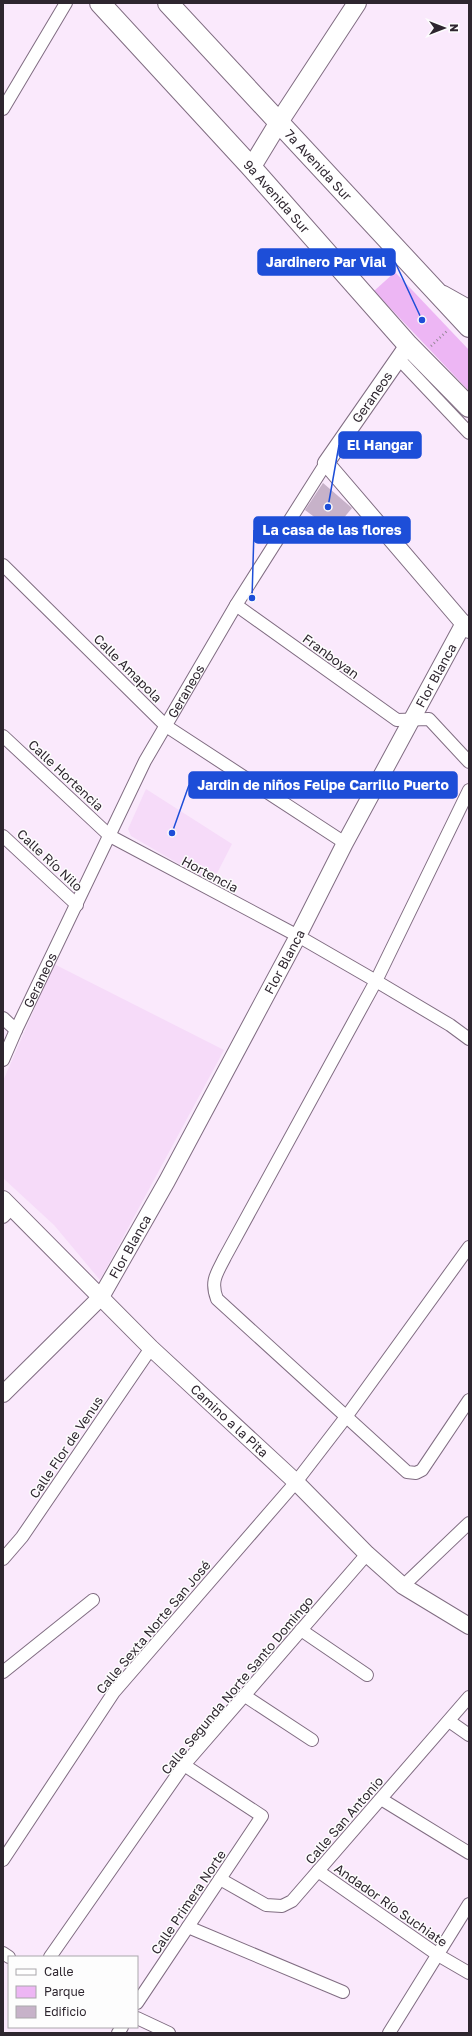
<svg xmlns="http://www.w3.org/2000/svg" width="472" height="2036" font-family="'Golos Text',sans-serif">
<rect width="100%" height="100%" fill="#fae9fc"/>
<g fill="#f6dbf9">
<path d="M146 789 232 844 212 883 131 836 128 829Z"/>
<path d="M54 964 224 1050 100 1280 54 1225 3 1178V1081Z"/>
</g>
<path fill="#edb6f4" d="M395 272 469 350V391L374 291Z"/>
<path fill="#c7b2c9" d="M323 483 352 508 333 531 305 510Z"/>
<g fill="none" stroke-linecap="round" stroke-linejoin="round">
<g stroke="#806d82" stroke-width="14">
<g id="minor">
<path d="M3 109 66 3"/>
<path d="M444 292 469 306"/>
<path d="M399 359 469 433"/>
<path d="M3 565 166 726 345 843"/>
<path d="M236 605 397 720 429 719 469 762"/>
<path d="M3 736 110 836 298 936 376 981 450 1025 469 1039"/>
<path d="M469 790 376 981 225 1257C217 1273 210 1281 217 1299L407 1472 416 1473 422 1470 469 1400"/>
<path d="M3 836 77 905"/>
<path d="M3 1018 16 1030"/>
<path id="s1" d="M3 1060 16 1030 145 761 236 605 326 463"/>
<path d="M3 1217 12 1208"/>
<path d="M3 1559 22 1537 151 1348"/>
<path d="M403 1586 469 1523"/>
<path d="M301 1630 367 1675"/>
<path d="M3 1672 93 1600"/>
<path d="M245 1696 312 1740"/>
<path d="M449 1721 469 1735"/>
<path d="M381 1799 469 1853"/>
<path d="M3 1860 114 1692 296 1482 346 1417 469 1247"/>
<path d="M318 1871 438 1955 469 1973"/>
<path d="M220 1879 266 1905 282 1906 292 1901 469 1697"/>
<path d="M188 1927 343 1992"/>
<path d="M3 1953 9 1957"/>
<path d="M50 1957 184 1765 367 1554"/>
<path d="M137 2003 262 1816 184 1765"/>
<path d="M137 2018 169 2033"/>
<path d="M118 2033 122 2027"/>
<path d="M389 2033 469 1904"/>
</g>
</g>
<g stroke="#806d82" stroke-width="18">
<g id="tertiary">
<path d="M408 345 326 463 469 630"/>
<path id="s2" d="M3 1199 151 1348 296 1482 367 1554 403 1586 469 1626"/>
<path id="s3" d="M3 1394 101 1297 167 1181 298 936 345 843 464 623"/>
</g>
</g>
<g stroke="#806d82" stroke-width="20">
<path id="secondary" d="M251 168 279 122 357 3"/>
</g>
<g stroke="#806d82" stroke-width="22">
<g id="primary">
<path id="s4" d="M100 3 251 167 408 345 469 407"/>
<path id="s5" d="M168 3 469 327"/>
</g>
</g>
<path stroke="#938694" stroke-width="2.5" stroke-dasharray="1 3" stroke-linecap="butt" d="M431 346 448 330"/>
<use href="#minor" stroke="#fff" stroke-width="12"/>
<use href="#tertiary" stroke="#fff" stroke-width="16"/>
<use href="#secondary" stroke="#fff" stroke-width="18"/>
<use href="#primary" stroke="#fff" stroke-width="20"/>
</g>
<g text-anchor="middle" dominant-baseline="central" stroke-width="3" stroke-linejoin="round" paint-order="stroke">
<g font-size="13" fill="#2e262f" stroke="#fdfdfd">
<text stroke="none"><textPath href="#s5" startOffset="221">7a Avenida Sur</textPath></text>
<text stroke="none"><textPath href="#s4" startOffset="262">9a Avenida Sur</textPath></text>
<text transform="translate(372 397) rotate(-55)">Geraneos</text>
<text transform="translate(331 656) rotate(36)">Franboyan</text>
<text transform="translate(128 668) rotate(45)">Calle Amapola</text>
<text stroke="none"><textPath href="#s3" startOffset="844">Flor Blanca</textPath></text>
<text stroke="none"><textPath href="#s1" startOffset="412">Geraneos</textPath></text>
<text transform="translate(66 775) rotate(43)">Calle Hortencia</text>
<text transform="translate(50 860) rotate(43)">Calle Río Nilo</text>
<text transform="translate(210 874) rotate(28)">Hortencia</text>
<text stroke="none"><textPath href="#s3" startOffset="520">Flor Blanca</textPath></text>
<text stroke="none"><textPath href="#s1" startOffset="88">Geraneos</textPath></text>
<text stroke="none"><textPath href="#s3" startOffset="196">Flor Blanca</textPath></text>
<text stroke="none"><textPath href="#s2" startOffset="317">Camino a la Pita</textPath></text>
<text transform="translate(66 1447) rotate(-56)">Calle Flor de Venus</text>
<text transform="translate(153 1627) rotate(-50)">Calle Sexta Norte San José</text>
<text transform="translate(237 1685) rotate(-50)">Calle Segunda Norte Santo Domingo</text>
<text transform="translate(344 1820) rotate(-49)">Calle San Antonio</text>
<text transform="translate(188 1902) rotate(-56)">Calle Primera Norte</text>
<text transform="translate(391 1905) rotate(35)">Andador Río Suchiate</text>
</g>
</g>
<path fill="none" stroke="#1d4ed8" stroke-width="1.5" d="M422 320L395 262M328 507L339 445M252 598L254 530M172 833L189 785"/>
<g fill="#1d4ed8" stroke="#fdfdfd" stroke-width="1.5">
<circle cx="422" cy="320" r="4"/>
<circle cx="328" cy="507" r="4"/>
<circle cx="252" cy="598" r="4"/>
<circle cx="172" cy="833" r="4"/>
</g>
<g fill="#1d4ed8" stroke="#1d4ed8" stroke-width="1.5">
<rect x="258" y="249" width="137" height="26" rx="4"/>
<rect x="339" y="432" width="82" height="26" rx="4"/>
<rect x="254" y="517" width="156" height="26" rx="4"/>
<rect x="189" y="772" width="268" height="26" rx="4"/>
</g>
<g font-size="14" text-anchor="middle" font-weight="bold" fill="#fff">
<text x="326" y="267">Jardinero Par Vial</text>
<text x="380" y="450">El Hangar</text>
<text x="332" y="535">La casa de las flores</text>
<text x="323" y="790">Jardin de niños Felipe Carrillo Puerto</text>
</g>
<rect width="472" height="2036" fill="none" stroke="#2e262f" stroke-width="8"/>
<rect x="8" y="1956" width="130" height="72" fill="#fdfdfd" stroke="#aaa7ab"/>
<rect x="16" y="1969" width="20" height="6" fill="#ffffff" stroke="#aaa7ab"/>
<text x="44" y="1976" font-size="12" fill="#2e262f">Calle</text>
<rect x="16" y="1986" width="20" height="12" fill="#edb6f4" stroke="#aaa7ab"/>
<text x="44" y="1996" font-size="12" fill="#2e262f">Parque</text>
<rect x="16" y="2006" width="20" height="12" fill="#c7b2c9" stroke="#aaa7ab"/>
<text x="44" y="2016" font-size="12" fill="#2e262f">Edificio</text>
<g transform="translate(444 28) rotate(90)" stroke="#fdfdfd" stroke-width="3" paint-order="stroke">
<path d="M0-3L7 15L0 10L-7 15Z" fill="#2e262f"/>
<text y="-6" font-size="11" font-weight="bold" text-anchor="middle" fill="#2e262f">N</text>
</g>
</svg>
